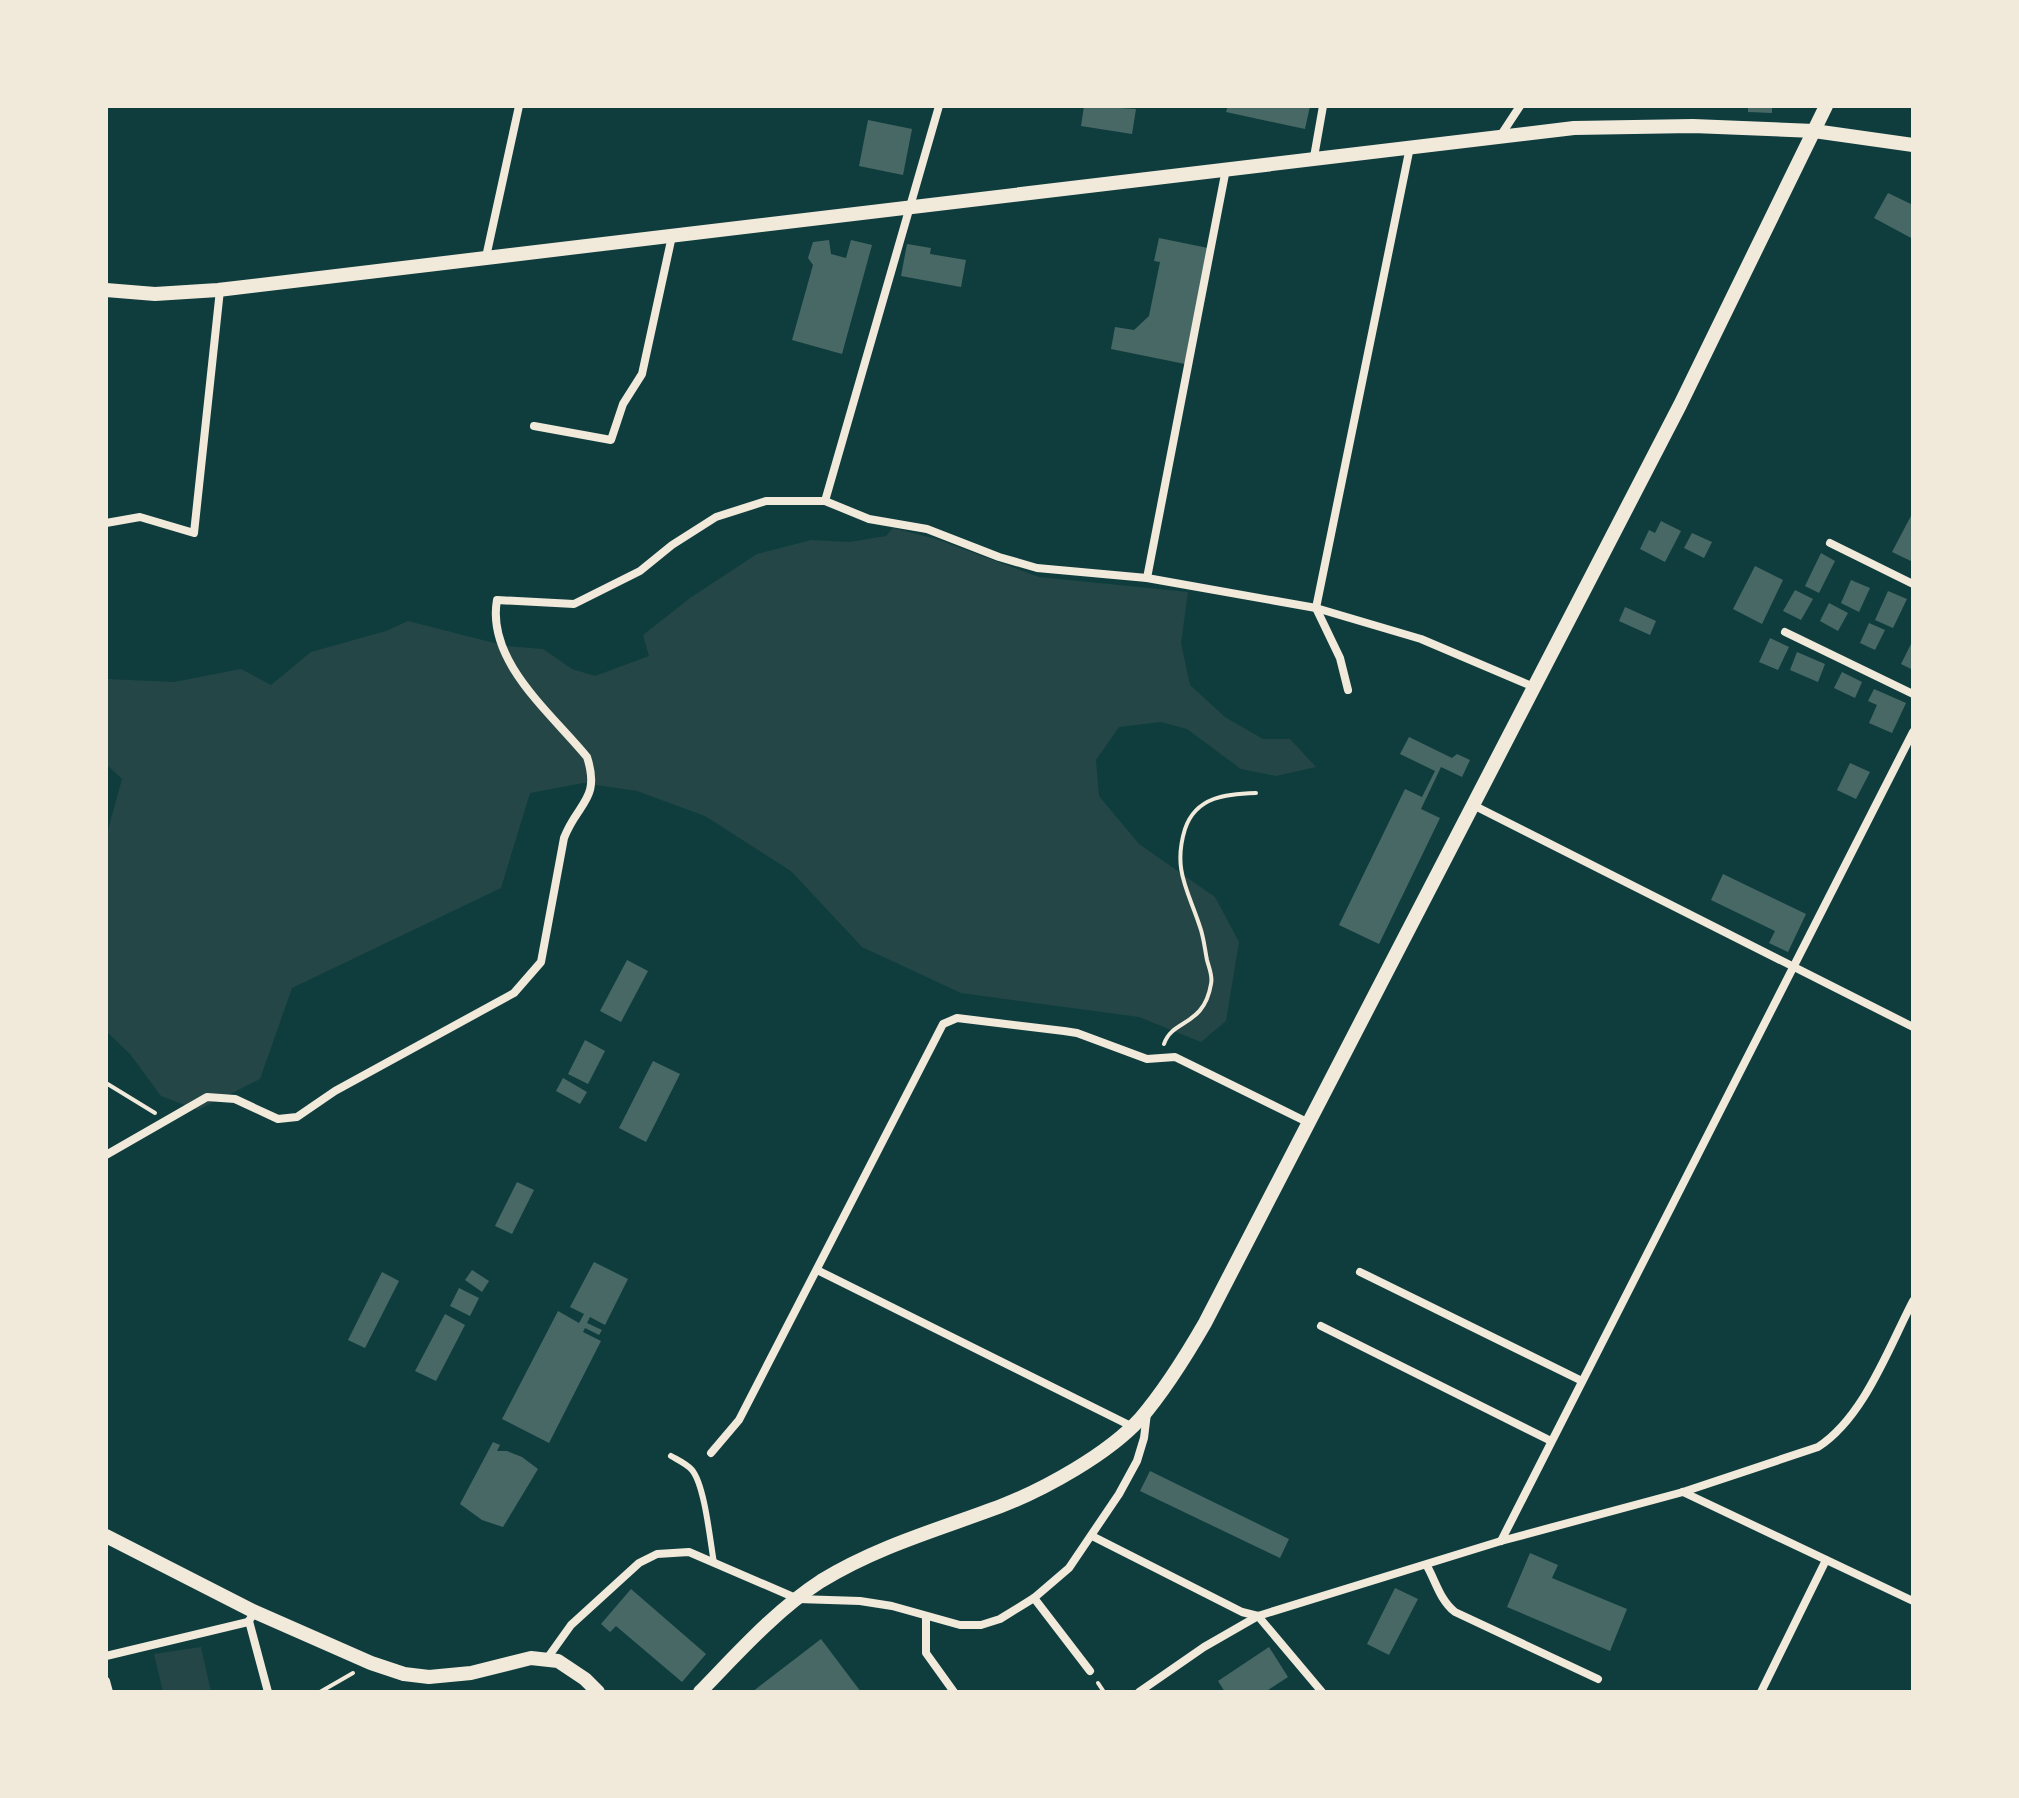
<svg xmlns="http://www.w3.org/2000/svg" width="2019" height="1798" font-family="'Asap Condensed',sans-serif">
<rect width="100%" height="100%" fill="#0f3d3e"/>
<g fill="#244646">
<path d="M893 528 936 539 1039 577 1188 592 1181 643 1190 685 1225 717 1263 739H1290L1316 767 1276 776 1241 769 1187 729 1161 722 1119 727 1096 760 1099 796 1139 844 1215 897 1239 942 1226 1021 1201 1042 1139 1017 961 993 862 947 791 871 705 816 637 791 583 783 530 793 501 888 292 988 260 1079 198 1110 161 1096 130 1054 106 1031V837L122 779 106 764V679L174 682 241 669 271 685 311 652 386 631 408 621 506 646 543 649 572 669 595 676 649 656 643 635 690 598 757 554 811 540 850 542 886 536Z"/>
<path d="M201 1647 211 1692H163L154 1654Z"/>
</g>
<g fill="#486865">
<path d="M1084 106 1136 109 1132 134 1081 126Z"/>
<path d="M1228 106H1310L1305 129 1226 112Z"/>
<path d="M1748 106H1772V113L1748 112Z"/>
<path d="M868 120 912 129 903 175 859 166Z"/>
<path d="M1888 193 1913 205V239L1874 218Z"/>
<path d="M1159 238 1208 248 1185 364 1111 349 1115 327 1134 330 1149 316 1160 262 1154 261Z"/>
<path d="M829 240 831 254 846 258 851 240 872 245 842 354 792 340 813 265 808 258 813 242Z"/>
<path d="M907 244 931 248 930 254 966 260 961 287 901 276Z"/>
<path d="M1913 512V562L1892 552Z"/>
<path d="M1661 521 1681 531 1665 562 1640 549 1649 530 1655 533Z"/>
<path d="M1692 533 1712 542 1704 558 1684 548Z"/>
<path d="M1821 553 1835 561 1819 593 1805 586Z"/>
<path d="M1755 566 1783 580 1762 624 1733 609Z"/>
<path d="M1851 580 1870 588 1859 612 1841 603Z"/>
<path d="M1795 590 1813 599 1801 620 1783 611Z"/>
<path d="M1888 591 1907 599 1893 628 1875 620Z"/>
<path d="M1829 603 1848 613 1838 631 1820 621Z"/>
<path d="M1625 607 1656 621 1650 635 1619 621Z"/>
<path d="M1869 623 1885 630 1875 650 1860 643Z"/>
<path d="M1770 638 1789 647 1778 670 1759 662Z"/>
<path d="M1911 644 1913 645V670L1901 664Z"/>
<path d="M1797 652 1825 664 1818 682 1790 670Z"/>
<path d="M1842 672 1862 682 1855 698 1834 688Z"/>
<path d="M1874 689 1906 703 1892 733 1869 723 1877 705 1868 701Z"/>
<path d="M1409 737 1452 758 1457 754 1470 760 1462 777 1441 767 1421 809 1440 818 1379 944 1339 925 1405 789 1422 797 1435 771 1400 754Z"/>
<path d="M1850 763 1870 772 1856 799 1837 790Z"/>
<path d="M1723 874 1806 914 1788 952 1769 943 1775 931 1711 900Z"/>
<path d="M627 960 648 971 621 1022 600 1011Z"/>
<path d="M585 1040 605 1051 588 1084 568 1074Z"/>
<path d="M653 1061 680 1074 646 1142 619 1128Z"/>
<path d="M563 1078 587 1092 580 1104 556 1091Z"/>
<path d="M517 1182 534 1190 512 1234 495 1226Z"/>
<path d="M594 1262 628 1279 605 1325 590 1317 587 1323 602 1330 599 1335 585 1328 583 1332 601 1341 549 1443 502 1419 558 1311 579 1323 584 1314 570 1307Z"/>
<path d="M472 1270 489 1281 482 1292 465 1280Z"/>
<path d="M382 1272 399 1281 365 1348 348 1340Z"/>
<path d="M459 1288 479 1298 470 1316 450 1306Z"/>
<path d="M445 1314 465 1325 436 1381 415 1371Z"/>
<path d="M493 1442 500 1445 497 1451H507L522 1457 538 1469 503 1527 482 1520 460 1504Z"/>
<path d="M1150 1471 1289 1539 1280 1558 1140 1491Z"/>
<path d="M1530 1553 1558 1565 1552 1578 1627 1609 1610 1651 1507 1607Z"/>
<path d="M1395 1588 1418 1599 1389 1655 1367 1644Z"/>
<path d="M631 1589 706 1654 682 1682 616 1626 610 1632 601 1624Z"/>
<path d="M821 1639 861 1692H752Z"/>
<path d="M1269 1647 1288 1677 1265 1692H1225L1218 1681Z"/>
</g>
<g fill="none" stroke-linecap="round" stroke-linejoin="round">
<g stroke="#f1e9da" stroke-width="4">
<path d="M1164 1044C1172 1019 1204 1027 1211 984 1213 976 1209 968 1207 960 1205 950 1204 940 1201 930 1189 891 1172 871 1185 829 1196 796 1227 794 1256 793"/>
<path d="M106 1083 155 1113"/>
<path d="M1098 1683 1104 1692"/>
<path d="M320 1692 353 1673"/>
</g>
<path stroke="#f1e9da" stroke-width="6" d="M671 1456C678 1460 687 1464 692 1470 705 1486 710 1541 714 1563"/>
<g stroke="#f1e9da" stroke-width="8">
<path d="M1501 135 1520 106"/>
<path d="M1314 157 1323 106"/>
<path d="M486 257 519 106"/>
<path d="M534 426 611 440 623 404 642 374 672 236"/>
<path d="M825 501 939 106"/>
<path d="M106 523 140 517 194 533 220 290"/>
<path d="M1830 543 1913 584"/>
<path d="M1147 578 1226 169"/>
<path d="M1785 632 1913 694"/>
<path d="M1348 690 1340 658 1316 608 1410 147"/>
<path d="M1473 805 1913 1027"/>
<path d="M106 1155 207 1097 235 1099 278 1119 297 1117 335 1091 514 993 541 962 564 838C577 803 601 800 587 757 551 713 486 661 497 600L574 604 640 571 672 545 716 517 766 501H825L869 519 927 529 999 557 1037 568 1147 578 1316 608 1421 639 1534 687"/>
<path d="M817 1270 1131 1426"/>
<path d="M1360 1272 1582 1381"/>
<path d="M1321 1326 1551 1441"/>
<path d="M711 1453 739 1420 943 1024 957 1018 1064 1031 1077 1033 1147 1059 1175 1057 1309 1123"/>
<path d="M1683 1492 1913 1601"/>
<path d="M1092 1536 1242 1612 1258 1616 1501 1541 1683 1492 1818 1447C1864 1417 1888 1349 1913 1301"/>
<path d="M1501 1541 1913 732"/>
<path d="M1427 1566C1436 1582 1440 1600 1455 1612L1598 1679"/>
<path d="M1034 1598 1090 1671"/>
<path d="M926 1618V1653L954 1692"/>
<path d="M249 1621 268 1692"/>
<path d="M106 1656 248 1622 255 1612"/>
<path d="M546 1660 571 1625 639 1563 657 1554 689 1552 798 1599 860 1601 892 1606 960 1625H981L1000 1619 1034 1598 1069 1568 1119 1494 1137 1461 1144 1438 1147 1413"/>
<path d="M106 1681 109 1692"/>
<path d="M1139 1692 1204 1647 1258 1616 1322 1692"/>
<path d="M1761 1692 1826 1560"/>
</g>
<g stroke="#f1e9da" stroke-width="14">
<path d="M106 290 155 294 218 290 1574 128 1693 126 1814 131 1913 145"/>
<path d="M106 1536 255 1612 371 1663 404 1674 429 1677 471 1673 531 1658 558 1661 585 1679 598 1692"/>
<path d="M700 1692C738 1653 775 1611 821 1581 878 1546 940 1529 1001 1506 1045 1489 1108 1454 1140 1419 1165 1390 1186 1356 1205 1323L1680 405 1826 106"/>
</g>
</g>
<rect width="2019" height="1798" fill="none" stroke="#f1e9da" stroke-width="216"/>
</svg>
